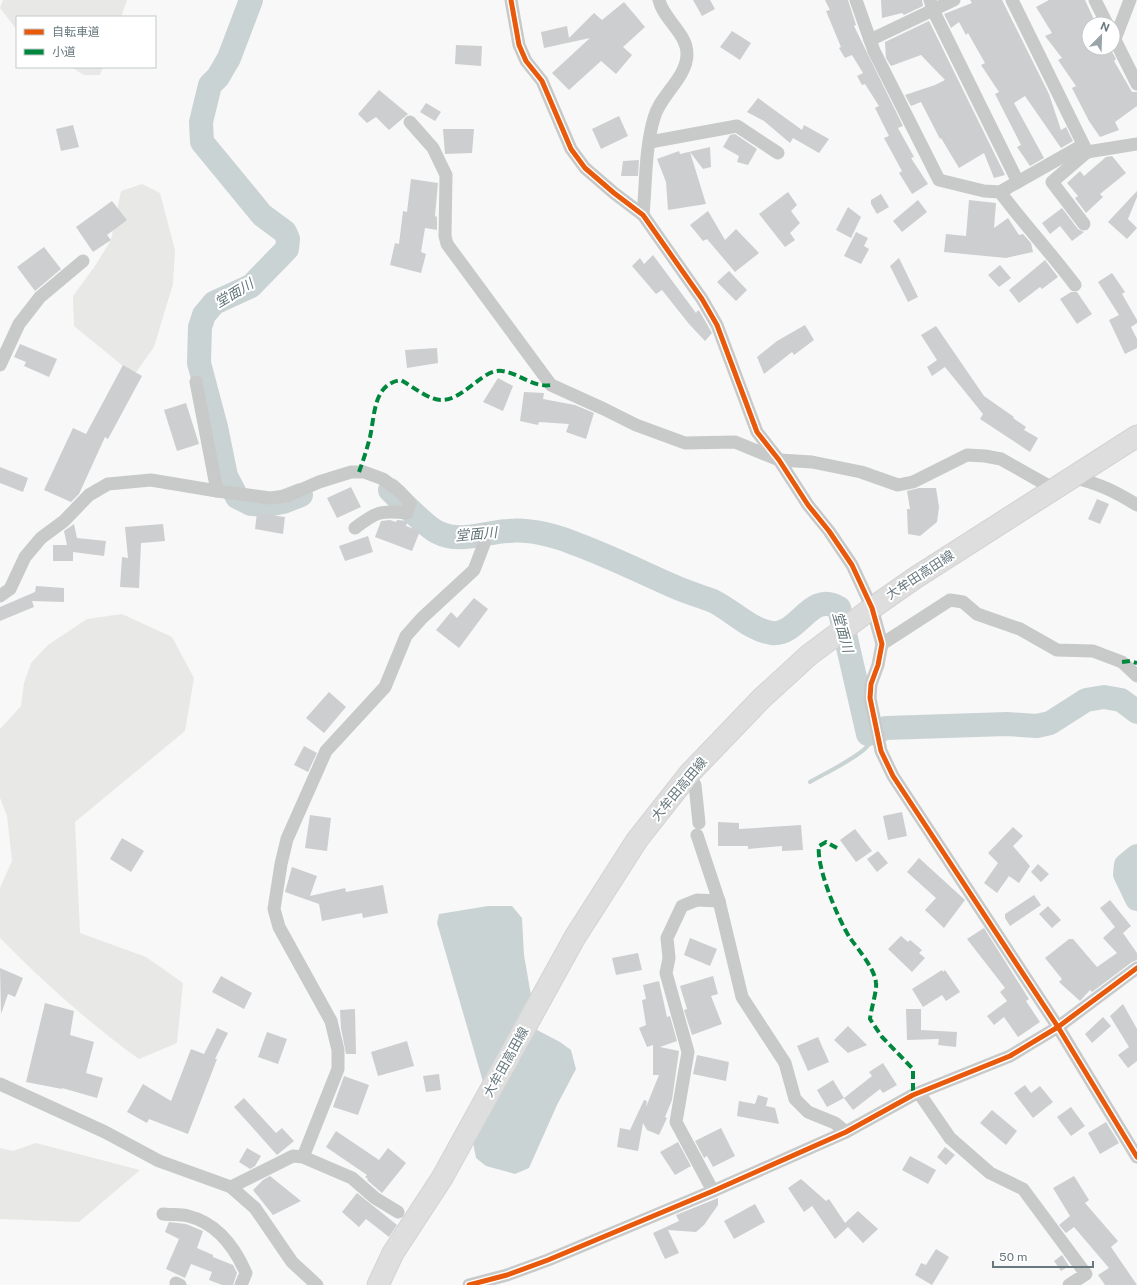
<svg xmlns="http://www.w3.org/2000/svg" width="1137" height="1285" font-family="'Public Sans','Noto Sans JP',sans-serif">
<rect width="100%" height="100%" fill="#f8f8f8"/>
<g fill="#e8e9e6">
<path d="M3 0H127L121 17H17V30L0 8Z"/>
<path d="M71 67H103L100 75H84Z"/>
<path d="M142 184 160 193 175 250 173 284 154 347 134 375 74 326 73 296 95 266 111 240 121 191Z"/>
<path d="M122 614 172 637 194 678 185 731 75 822 80 933 146 957 183 983 177 1043 139 1059C89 1023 43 982 0 938V888L12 861 7 816 0 798V729L21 706 24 683 31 663 48 645 87 619Z"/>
<path d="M36 1143 140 1170 79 1222 0 1219V1148L13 1151Z"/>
</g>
<path fill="#cad3d4" d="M488 906H512L522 918 524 955 537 1030 560 1042 571 1050 576 1069 557 1105 529 1168 515 1174 486 1166 476 1158 471 1132 486 1092 437 923 439 914Z"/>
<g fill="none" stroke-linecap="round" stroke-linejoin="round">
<path stroke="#cad3d4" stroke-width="4" d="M810 782C822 775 863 755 869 744 870 740 869 738 868 734"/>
<g stroke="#cad3d4" stroke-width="24">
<path d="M251 0 229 58 218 77 210 85 201 122 202 142 262 215 285 232 288 239 287 249 251 286 214 303 204 315 200 327 199 363 216 427 226 476 237 497 251 504 267 505 283 502 301 495"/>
<path d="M390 490C401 501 425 526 437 532 460 544 485 532 508 531 530 529 556 536 576 544 609 556 641 572 673 586 686 592 700 596 713 601 732 610 750 630 772 633 799 636 810 590 839 608L868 734 886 728 1007 724 1037 726 1050 723 1086 700 1104 697 1121 700 1137 712"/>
<path d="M1137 856 1126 865 1125 874 1137 899"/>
</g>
</g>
<g fill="#cccecf">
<path d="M693 0H710L715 9 702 16Z"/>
<path d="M825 0H848L856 25 854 26 903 126 898 128 914 157 911 158 928 184 912 194 899 173 902 171 884 138 889 136 875 108 879 106 865 84 862 85 857 76 863 73 852 55 845 58 839 48 841 47 826 11 830 10Z"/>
<path d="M881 0H922L923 6 904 15 902 13 882 18Z"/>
<path d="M970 0H1002L1049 94 1061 130 1066 127 1073 141 1061 148 1025 96 1014 103 1044 158 1030 166 1017 147 1021 145 995 94 999 92 981 65 985 63 968 33 966 35 959 22 951 28 944 14 972 3Z"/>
<path d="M1049 0H1085L1096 24H1089V48H1110L1116 59 1114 61 1132 92H1137V106L1115 122 1119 130 1100 137 1089 121 1072 88 1076 86 1058 60 1062 58 1045 36 1052 33 1036 7Z"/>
<path d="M624 2 645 27 623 47 632 55 616 74 601 61 569 90 552 73 590 38 544 48 541 32 567 26 569 38 594 13 602 20Z"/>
<path d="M929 21 1005 175 994 178 984 153 959 168 941 138 940 139 921 102 911 106 905 95 935 85 945 80 921 55 891 66 886 58 885 42Z"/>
<path d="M732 31 751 43 740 60 720 47Z"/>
<path d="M456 45 482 46 481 66 455 64Z"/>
<path d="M379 90 408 114 389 130 376 117 367 123 358 114Z"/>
<path d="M758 98 802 130 804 125 829 139 819 153 793 138 790 143 764 121 747 112Z"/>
<path d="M426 103 441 112 435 121 420 112Z"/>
<path d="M619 116 628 136 601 149 592 129Z"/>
<path d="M73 125 79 147 61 151 56 129Z"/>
<path d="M443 129H474L472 153 445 154Z"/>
<path d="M735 134 757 149 748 165 737 162 739 156 723 147 730 135Z"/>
<path d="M710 147 711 167 703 169 690 152 706 204 668 210 666 182 657 159 679 151 680 154Z"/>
<path d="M1112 156 1126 173 1100 194 1103 197 1086 213 1075 198 1078 196 1067 183 1080 171 1084 176 1106 157Z"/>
<path d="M639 160 638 176H621L623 161Z"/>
<path d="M411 179 438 183 435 216 437 217V230L425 228 421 252 426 254 421 273 390 265 395 243 399 244 403 211 407 212Z"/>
<path d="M1137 191V197L1128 219 1137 228 1127 239 1108 222Z"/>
<path d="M788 192 797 205 791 211 800 223 790 233 795 240 785 247 759 214Z"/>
<path d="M881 194 889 207 877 214 871 204V200Z"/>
<path d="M918 200 927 212 902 232 893 221Z"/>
<path d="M969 200 996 203 994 228 1008 218 1019 235 1023 234 1031 243 1033 252 1006 258 944 252 946 234 966 236Z"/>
<path d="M112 201 127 220 107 235 111 240 93 252 76 227Z"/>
<path d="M848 207 861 217 851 238 836 230Z"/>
<path d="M1062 208 1078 229 1084 232 1072 241 1060 226 1050 234 1042 223Z"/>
<path d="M708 211 725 240 736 229 759 253 735 272 707 239 703 241 690 225Z"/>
<path d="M856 232 868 238 864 246 869 249 861 264 844 256Z"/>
<path d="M44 247 61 269 35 291 17 267Z"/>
<path d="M653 255 696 313 698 310 700 312 712 333 705 341 689 324 662 290 656 294 632 266 640 258 644 264Z"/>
<path d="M899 258 918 297 908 302 890 266Z"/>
<path d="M1045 260 1058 277 1042 289 1040 287 1019 303 1009 290Z"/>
<path d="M1000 265 1011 278 999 287 988 275Z"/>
<path d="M729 271 747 290 736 301 717 282Z"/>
<path d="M1112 273 1125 292 1122 294 1137 320V323L1131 327 1137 339V348L1125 354 1109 320 1119 315 1098 282Z"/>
<path d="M1071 292H1077L1092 314 1077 324 1060 299Z"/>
<path d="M805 325 814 340 794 355 792 352 764 374 757 357 777 341Z"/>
<path d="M936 326 984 396 1014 417 1013 418 1026 427 1024 430 1038 438 1030 452 980 419 983 414 945 367 932 376 927 367 937 360 921 335Z"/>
<path d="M20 344 57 359 49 377 24 366 26 362 14 357Z"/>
<path d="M437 348 438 363 407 368 405 350Z"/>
<path d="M123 365 142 376 108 439 105 437 79 494 71 502 44 490 73 428 86 434Z"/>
<path d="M498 378 513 386 503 411 483 402Z"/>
<path d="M524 392 544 393 543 399 575 405 594 413 586 439 566 432 569 424 539 422 538 425 520 421Z"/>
<path d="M186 403 199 444 177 451 164 410Z"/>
<path d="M0 467 28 478 23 492 0 483Z"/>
<path d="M351 487 361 507 337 518 327 498Z"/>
<path d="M919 488H936L939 507 937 522 920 536 908 534 907 509H910L907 491Z"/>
<path d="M1097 499 1109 504 1100 524 1088 519Z"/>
<path d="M257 513 285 517 283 534 255 529Z"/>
<path d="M390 520 396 522 397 520 408 521 406 526 420 531 412 551 375 537 381 521Z"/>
<path d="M74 524 77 538 106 541 104 556 73 552V561H53V545H67L64 531Z"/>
<path d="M163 524 165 541 141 543 139 588 120 587 122 557 128 558 125 527Z"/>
<path d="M368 536 373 552 345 561 339 546Z"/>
<path d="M36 586 64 588V602L32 601 34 607 0 621V607L35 592Z"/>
<path d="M474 598 488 609 459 648 436 630 451 612 457 618Z"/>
<path d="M329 692 346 707 324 733 306 718Z"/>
<path d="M304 746 317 753 308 772 294 765Z"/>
<path d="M902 812 907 836 888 840 883 816Z"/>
<path d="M310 815 331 818 327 851 305 848Z"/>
<path d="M718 822 739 823V829L801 825 803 850 782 851V846L748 849V846H718Z"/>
<path d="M1013 827 1023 836 1013 846 1030 866 1019 883 1009 876 997 893 984 883 998 863 988 853Z"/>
<path d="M855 829 872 851 856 862 840 840Z"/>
<path d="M122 838 144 851 131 872 110 859Z"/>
<path d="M878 851 888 863 877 872 867 859Z"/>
<path d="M919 858 965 900 944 928 925 910 936 898 907 872Z"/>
<path d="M1038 864 1049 874 1041 882 1031 872Z"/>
<path d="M292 867 317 876 310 896 345 888 346 892 383 885 388 913 363 918 362 913 322 921 319 904 285 892Z"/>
<path d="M1034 895 1041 905 1010 926 1005 918V914Z"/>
<path d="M1110 900 1131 926 1123 933 1137 953V960L1132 962 1092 992 1090 990 1080 1001 1059 982 1062 979 1045 958 1069 939H1073L1097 967 1117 953 1103 938 1115 927 1100 908Z"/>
<path d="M1048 906 1061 920 1052 928 1039 914Z"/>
<path d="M984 928 1029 999 1026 1001 1040 1022 1018 1037 1004 1017 994 1025 987 1016 1007 1001 1000 992 1005 988 967 939Z"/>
<path d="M901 936 908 942 910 940 922 950 919 953 925 958 912 972 888 949Z"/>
<path d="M690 938 717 949 710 966 684 955Z"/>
<path d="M638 953 642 970 616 975 612 958Z"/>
<path d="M0 968 23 978 15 997 8 994 1 1014Z"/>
<path d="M942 970 943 972 945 970 960 992 946 1001 942 995 923 1007 912 989Z"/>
<path d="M221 976 252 993 244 1009 212 992Z"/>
<path d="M713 976 718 994 711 996 722 1024 692 1035 684 1010 687 1009 680 986Z"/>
<path d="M659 981 667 1017 670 1016 677 1041 660 1047 679 1051 672 1100 665 1117 667 1118 659 1135 647 1130 643 1123 638 1151 617 1147 620 1128 630 1130 644 1100 647 1101 646 1107 659 1075H653V1045L647 1047 639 1028 646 1025 642 1000 646 999 643 985Z"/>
<path d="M45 1003 74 1011 70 1035 94 1042 86 1073 103 1078 97 1098 62 1088V1089L26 1082Z"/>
<path d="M1123 1004 1137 1029V1061L1128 1068 1118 1055 1129 1047 1110 1016Z"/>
<path d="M355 1009 356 1054H346L341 1028 340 1010Z"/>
<path d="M906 1009H921V1030L957 1032 956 1047 938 1045 939 1039 907 1040Z"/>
<path d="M1103 1017 1111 1026 1092 1043 1085 1034Z"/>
<path d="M848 1026 867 1045 848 1053 834 1040Z"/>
<path d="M217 1028 228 1033 215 1059H217L188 1134 149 1119 147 1123 127 1112 143 1084 171 1101 191 1049 204 1054Z"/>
<path d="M267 1032 287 1039 278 1064 258 1057Z"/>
<path d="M818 1037 829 1062 808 1071 797 1046Z"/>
<path d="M407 1041 414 1066 378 1076 371 1052Z"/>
<path d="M697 1055 729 1062 726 1081 693 1074Z"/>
<path d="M883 1063 897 1085 883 1093 880 1089 853 1110 844 1098 872 1076 869 1072Z"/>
<path d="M439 1074 441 1090 426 1092 423 1076Z"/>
<path d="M344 1076 369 1085 358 1115 333 1107Z"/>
<path d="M833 1080 844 1098 827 1107 817 1090Z"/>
<path d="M1025 1085 1031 1093 1040 1086 1053 1102 1033 1118 1014 1093Z"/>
<path d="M758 1095 768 1098 766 1106 775 1108 779 1124 737 1116 739 1101 755 1104Z"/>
<path d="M244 1098 276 1133 282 1128 294 1141 277 1155 234 1107Z"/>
<path d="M1071 1107 1085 1126 1071 1136 1057 1117Z"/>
<path d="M992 1110 1017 1131 1006 1145 980 1123Z"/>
<path d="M1106 1122 1119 1143 1100 1154 1088 1133Z"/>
<path d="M721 1128 735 1156 713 1167 707 1156 704 1158 695 1141Z"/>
<path d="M336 1131 379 1160 388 1148 406 1163 382 1193 367 1180 368 1179 365 1177 367 1175 326 1147Z"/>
<path d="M678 1142 691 1166 675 1175 660 1152Z"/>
<path d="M945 1147 955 1155 946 1165 937 1157Z"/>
<path d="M247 1148 261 1156 255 1166 250 1169 239 1162Z"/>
<path d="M910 1156 936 1170 928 1184 902 1170Z"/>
<path d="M270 1176 301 1201 273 1215 253 1190 263 1180Z"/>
<path d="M1074 1176 1089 1200 1085 1203 1118 1241 1111 1247 1137 1285H1105L1098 1275 1109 1268 1074 1227 1066 1233 1059 1225 1070 1216 1053 1188Z"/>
<path d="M801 1179 826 1201 829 1199 845 1223 858 1211 878 1229 863 1243 848 1227 835 1239 812 1206 804 1212 788 1188Z"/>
<path d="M357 1193 397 1225 389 1237 366 1219 359 1227 342 1212Z"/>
<path d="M718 1198V1205L704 1225 696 1232 668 1230 679 1253 665 1259 653 1233 679 1221 676 1215Z"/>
<path d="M755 1204 765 1222 734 1239 724 1221Z"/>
<path d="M169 1222 186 1224 203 1231 197 1248 213 1255V1257L233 1265 237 1273 233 1285H222L209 1280 212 1272 191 1264 185 1278 166 1269 179 1239 165 1232Z"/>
<path d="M936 1249 949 1257 932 1285 915 1275 921 1263 926 1265Z"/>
<path d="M1062 1255 1069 1266 1061 1271 1054 1261Z"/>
</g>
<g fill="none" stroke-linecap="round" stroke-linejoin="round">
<g stroke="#d3d3d4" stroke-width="23">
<path id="primary" d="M378 1285 393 1253 442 1178 575 937 637 840 689 774 762 698 809 655 872 608 915 578 1137 436"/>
</g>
<g stroke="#c8c9c9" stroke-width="13">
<path d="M511 0 519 45 526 61 542 81 571 149 585 168 614 193 643 215 702 299 717 325 757 432 779 460 808 505 829 531 852 565 872 608 882 644 878 665 871 684 870 698 881 751 893 776 1058 1027 1137 1157"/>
<path d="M856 0 874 51 939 180 984 191 1000 192 1083 145"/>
<path d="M930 0 933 10 1018 182"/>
<path d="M1012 0 1087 152 1137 144"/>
<path d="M1095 0 1107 24"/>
<path d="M1113 36 1137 84"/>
<path d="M1115 39 1130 0"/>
<path d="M870 40 954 0"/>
<path d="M410 122 433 148 446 175 445 236 447 244 551 385 604 409 636 425 685 443 735 442 779 460 812 462 861 472 898 485 913 482 967 455 985 456 1001 459 1054 489"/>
<path d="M650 142 737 126 778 153"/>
<path d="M1000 192C1024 224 1051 253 1075 285"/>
<path d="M643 215C646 183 645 148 654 118 660 95 687 78 687 54 687 33 663 19 659 0"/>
<path d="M1084 224 1052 182 1087 152"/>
<path d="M0 365 19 324 40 297 83 261"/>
<path d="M196 382 217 491"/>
<path d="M1072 477C1099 484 1113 490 1137 505"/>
<path d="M0 596 10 589 25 557 41 538 64 521 89 495 108 484 151 480 217 491 270 498 287 496 319 482 351 472H364L383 479 400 492 410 503 407 513C380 510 376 512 355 528"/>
<path d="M882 644 950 600 963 602 977 614 1020 629 1057 650 1093 651 1122 662 1137 676"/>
<path d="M689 774 695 785 699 823"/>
<path d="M697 835 719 901 742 997 785 1063 795 1099 808 1112 835 1123 846 1132"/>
<path d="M0 1084 105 1132 159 1161 231 1187 255 1208 292 1262 317 1285"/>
<path d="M919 1093 950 1138 990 1173 1023 1189 1086 1274 1069 1285"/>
<path d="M303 1157 338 1069V1050L331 1021 279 927 274 909 281 864 287 839 326 751 385 687 406 636 422 618 474 570 484 544 485 530"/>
<path d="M231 1187 293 1156 303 1157 352 1178 375 1198 398 1212"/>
<path d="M713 1191 676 1122 688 1052 666 973 669 958 667 938 682 906 697 900 719 901"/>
<path d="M163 1214C171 1215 181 1214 188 1216 217 1223 235 1248 246 1273L241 1285"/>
<path d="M176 1283 180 1285"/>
<path d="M469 1285 507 1275 548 1260 713 1191 846 1132 913 1095 1010 1056 1058 1027 1137 968"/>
</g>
<use href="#primary" stroke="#dedede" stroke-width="21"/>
<g stroke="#00873e" stroke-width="4" stroke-dasharray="8 4" stroke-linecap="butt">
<path d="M359 472C363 461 367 449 370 437 375 415 373 384 401 380 412 386 430 401 442 400 464 400 483 368 502 371 519 373 533 388 551 385"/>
<path d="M1122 662 1130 661 1137 663"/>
<path d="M837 848 826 842 819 846C816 867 838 919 850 938 858 949 875 969 876 983 877 991 871 1009 870 1019L882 1037 913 1069V1095"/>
</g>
<g stroke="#fff" stroke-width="8">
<g id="cycleway">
<path d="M511 0 519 45 526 61 542 81 571 149 585 168 614 193 643 215 702 299 717 325 757 432 779 460 808 505 829 531 852 565 872 608 882 644 878 665 871 684 870 698 881 751 893 776 1058 1027 1137 1157"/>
<path d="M469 1285 507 1275 548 1260 713 1191 846 1132 913 1095 1010 1056 1058 1027 1137 968"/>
</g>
</g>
<use href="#cycleway" stroke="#e8590c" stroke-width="5"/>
</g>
<g text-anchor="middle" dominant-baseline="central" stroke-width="4" stroke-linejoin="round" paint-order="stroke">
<g font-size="13" fill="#67787e" stroke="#fff">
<text transform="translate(920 575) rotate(-33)">大牟田高田線</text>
<text transform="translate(679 789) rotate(-50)">大牟田高田線</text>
<text transform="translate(506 1062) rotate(-61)">大牟田高田線</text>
</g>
<g font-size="14" font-style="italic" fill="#637678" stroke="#fff">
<text transform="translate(234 293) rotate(-31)">堂面川</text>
<text transform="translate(476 534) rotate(-5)">堂面川</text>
<text transform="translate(843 632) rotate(74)">堂面川</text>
</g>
</g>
<rect x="16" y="16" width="140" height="52" fill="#ffffff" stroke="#c2c9cb"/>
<rect x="24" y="29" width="20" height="6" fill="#e8590c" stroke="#c2c9cb"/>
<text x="52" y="36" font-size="12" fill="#67787e">自転車道</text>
<rect x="24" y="49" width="20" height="6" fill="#00873e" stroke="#c2c9cb"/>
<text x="52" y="56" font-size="12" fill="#67787e">小道</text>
<g transform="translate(1101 36) rotate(23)"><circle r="19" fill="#ffffff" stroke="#c2c9cb"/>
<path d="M0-3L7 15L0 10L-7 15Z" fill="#9aa5a9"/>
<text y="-6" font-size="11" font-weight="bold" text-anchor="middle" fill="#67787e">N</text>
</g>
<path d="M993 1261v6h100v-6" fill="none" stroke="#67787e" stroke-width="2"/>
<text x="999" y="1261" font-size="12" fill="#67787e" stroke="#ffffff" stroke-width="3" paint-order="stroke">50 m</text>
</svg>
